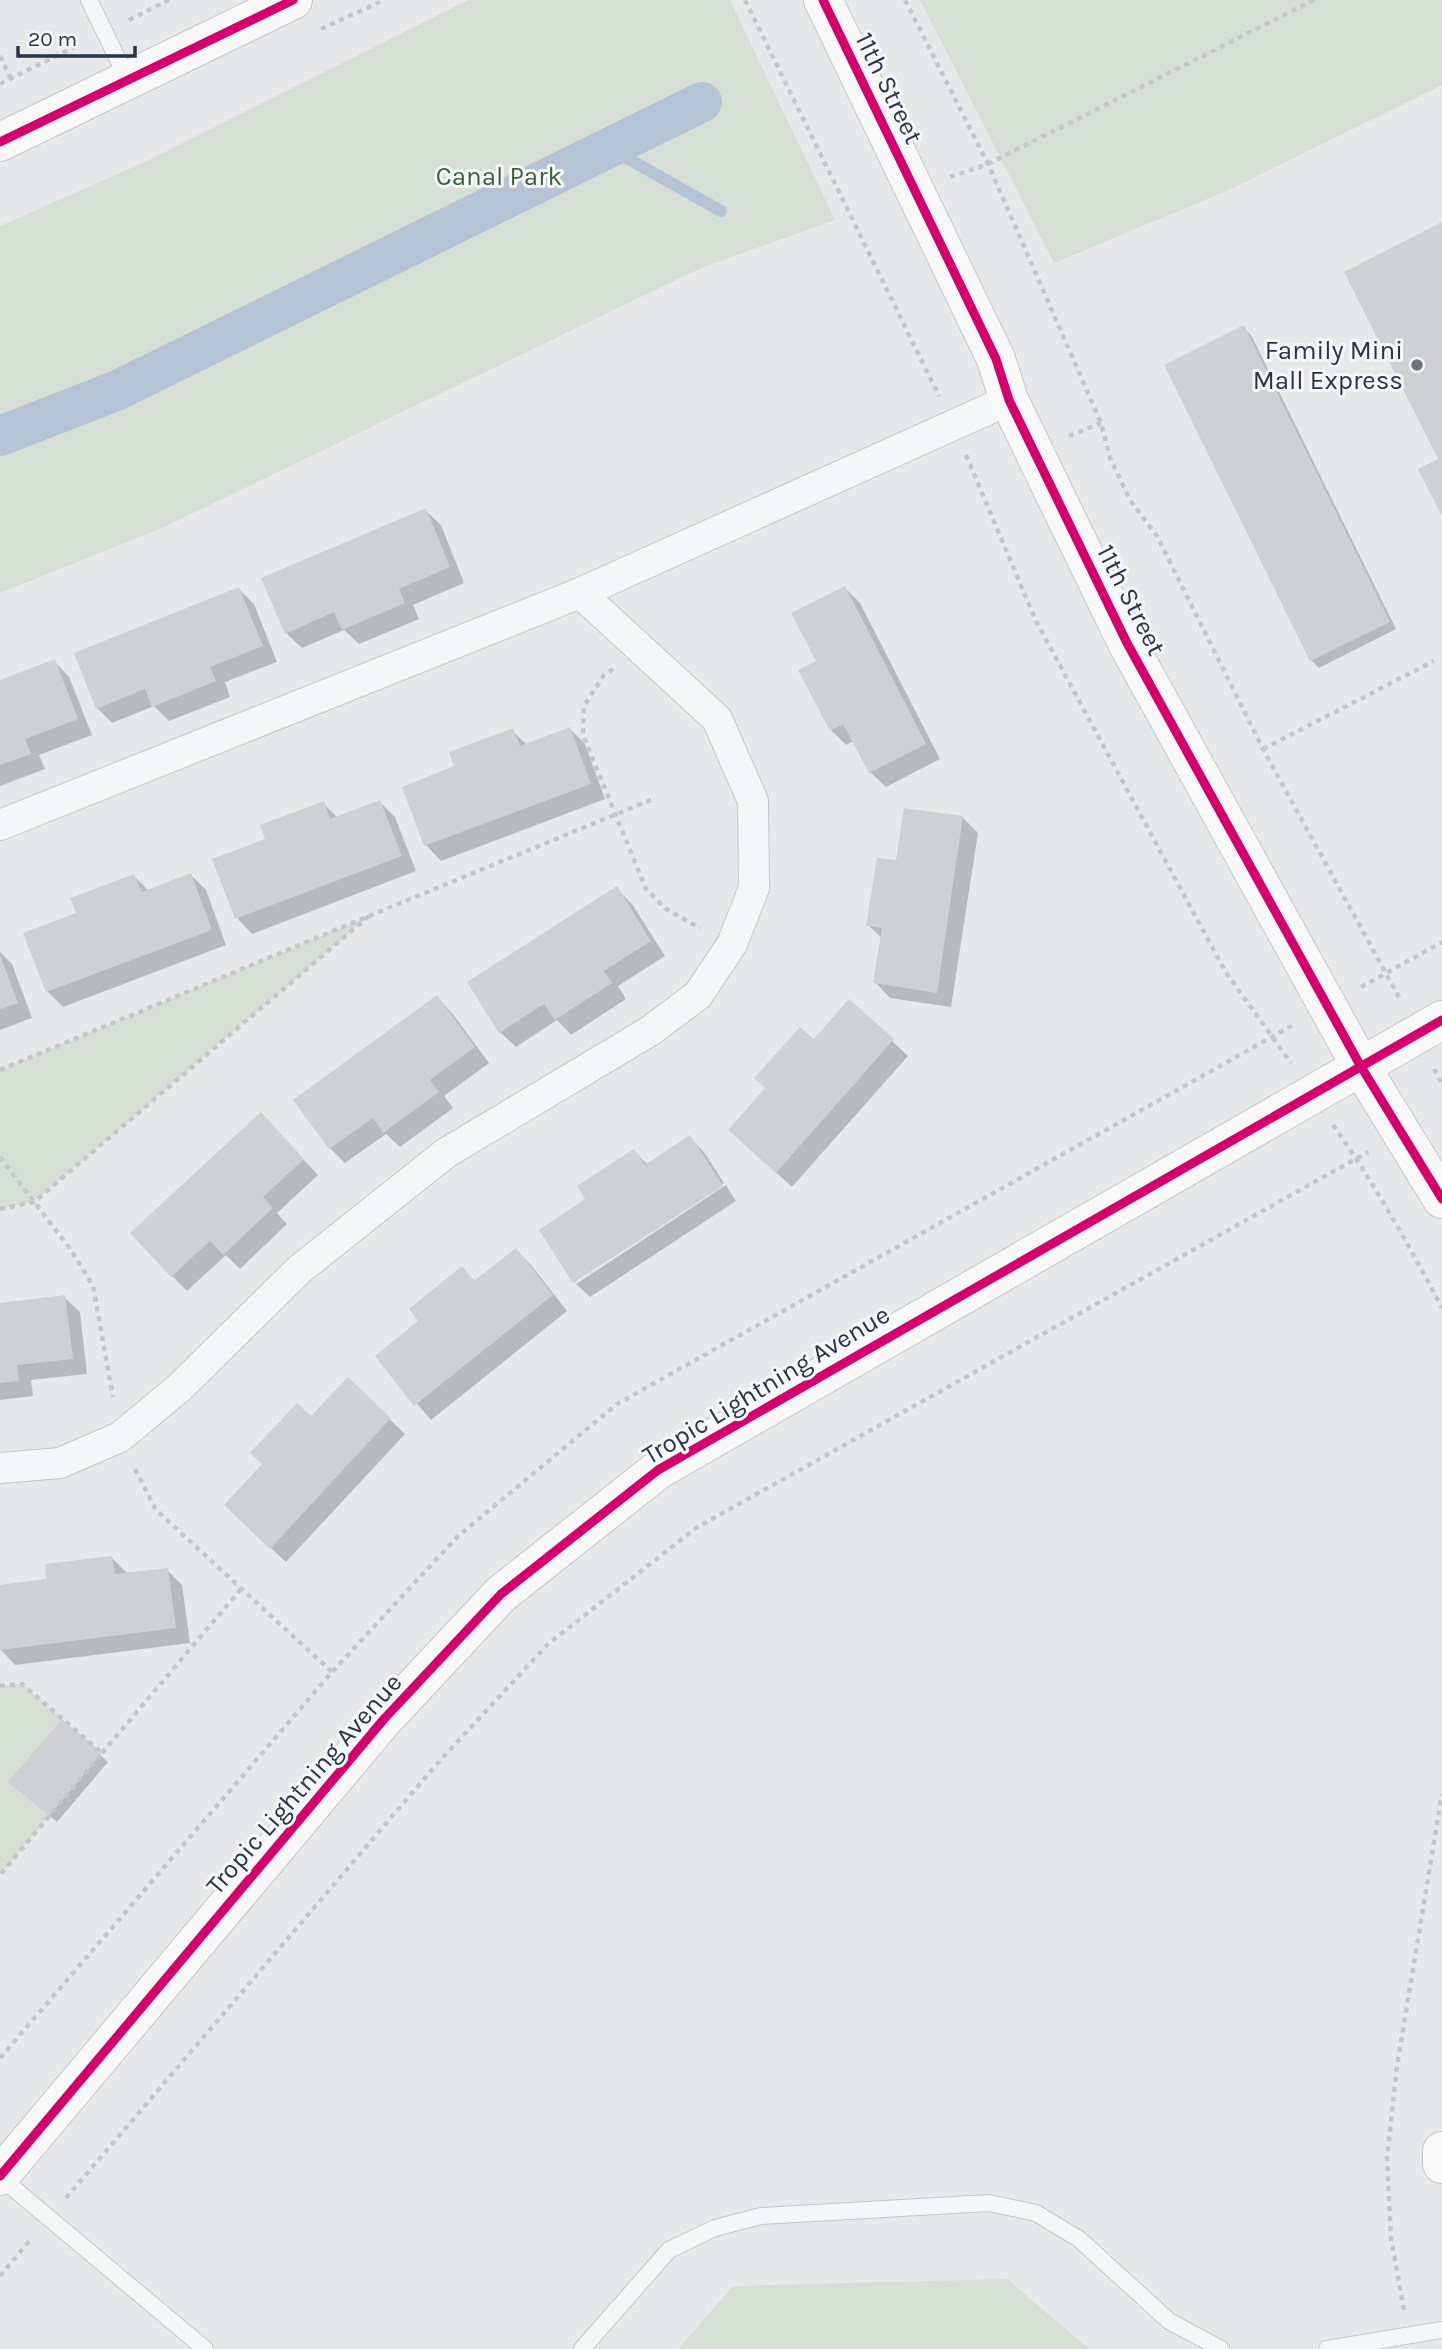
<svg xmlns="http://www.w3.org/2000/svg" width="1442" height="2349" font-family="Karla,sans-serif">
<rect width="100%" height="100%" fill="#e6e8ea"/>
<g fill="#d6ded6">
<path d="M468 0H730L835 220 703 267 162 528 0 593V226L149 160Z"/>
<path d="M920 0H1442V85L1229 190 1054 263Z"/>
<path d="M369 916 34 1202 0 1209V1070Z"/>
<path d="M22 1684 62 1719 9 1782 49 1816 0 1875V1686Z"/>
<path d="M1007 2279 1089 2349H678L733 2286Z"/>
</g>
<g fill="#0003">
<path d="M1244 328 1251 335 1396 629 1319 668 1311 660 1167 366Z"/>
<path d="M425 510 441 525 464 583 413 605 419 619 359 644 344 630 302 648 286 633Z"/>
<path d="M845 588 860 603 940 759 886 787 870 772 854 741 846 745 831 730Z"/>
<path d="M239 589 254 604 277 662 225 682 230 697 169 721 154 706 112 723 97 708Z"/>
<path d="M54 661 69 677 92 735 39 755 45 769 0 786V682Z"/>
<path d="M570 729 585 744 605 799 441 861 426 845 457 767 512 730 527 745Z"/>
<path d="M380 802 395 817 416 871 252 934 237 918 267 840 323 803 338 818Z"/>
<path d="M963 818 978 833 951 1007 890 998 875 982 882 938 868 925 897 862Z"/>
<path d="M191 875 206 890 226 945 63 1007 47 991 78 914 134 876 149 891Z"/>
<path d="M616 888 632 904 665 956 618 986 626 999 571 1035 557 1020 516 1047 500 1032Z"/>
<path d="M0 952 12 964 32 1018 0 1030Z"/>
<path d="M437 997 452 1013 489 1063 444 1096 453 1108 400 1147 386 1134 345 1163 330 1148Z"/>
<path d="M850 1002 908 1056 792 1187 746 1145 814 1042Z"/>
<path d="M276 1130 318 1175 277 1213 287 1224 240 1269 226 1255 187 1291 172 1276Z"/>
<path d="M689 1137 704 1152 724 1183 576 1280V1283L541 1230 588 1199 634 1151 648 1165Z"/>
<path d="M726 1185 736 1201 590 1297 576 1284Z"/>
<path d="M516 1250 531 1265 567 1311 431 1420 377 1357 421 1321 462 1269 476 1282Z"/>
<path d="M64 1297 80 1312 87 1374 31 1380 33 1396 0 1400V1305Z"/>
<path d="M348 1379 405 1434 286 1562 241 1520 311 1418Z"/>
<path d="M112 1558 127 1573 167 1570 182 1585 190 1643 15 1665 0 1649V1587L48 1581Z"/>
<path d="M62 1722 108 1762 57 1822 18 1789Z"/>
</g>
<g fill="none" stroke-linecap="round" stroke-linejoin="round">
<path stroke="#b4c4d5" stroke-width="12" d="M609 148 721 211"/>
<path stroke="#b4c4d5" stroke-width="40" d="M0 436 118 390 702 102"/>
</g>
<g fill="#ced0d3">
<path d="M1442 222V516L1418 469 1438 459 1344 272Z"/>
<path d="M1244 325 1390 622 1310 661 1164 365Z"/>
<path d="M426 508 450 567 399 589 405 603 342 630 334 612 285 634 261 578Z"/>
<path d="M845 586 926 744 869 773 843 724 830 731 798 670 816 661 791 613Z"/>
<path d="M239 587 263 646 210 667 216 681 152 707 145 689 96 709 74 653Z"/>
<path d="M55 659 78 719 25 739 31 754 0 765V680Z"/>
<path d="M570 727 591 784 424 846 402 787 454 766 449 752 513 728 520 746Z"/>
<path d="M380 800 402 856 235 919 212 859 265 839 260 825 324 801 330 819Z"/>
<path d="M904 808 963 816 937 993 873 983 882 928 866 926 877 858 896 860Z"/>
<path d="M191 873 212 930 46 992 23 933 76 913 70 898 134 874 142 892Z"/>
<path d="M617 886 651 941 604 971 612 983 555 1020 544 1004 499 1033 467 982Z"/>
<path d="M0 955 18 1003 0 1009Z"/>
<path d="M437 995 475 1047 430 1080 439 1092 383 1133 373 1118 329 1149 293 1100Z"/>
<path d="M849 999 894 1039 776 1173 728 1130 765 1088 754 1078 800 1027 814 1039Z"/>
<path d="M261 1112 304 1159 263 1197 273 1208 223 1255 210 1241 171 1277 130 1233Z"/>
<path d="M690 1135 723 1186 573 1283 539 1230 585 1199 577 1186 634 1149 645 1165Z"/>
<path d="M516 1248 553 1295 414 1406 375 1356 418 1321 409 1309 462 1266 474 1281Z"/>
<path d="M65 1295 73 1359 17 1365 19 1381 0 1383V1303Z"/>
<path d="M348 1377 391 1418 270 1549 224 1505 262 1464 250 1453 297 1403 311 1416Z"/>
<path d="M112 1556 115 1574 168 1568 176 1628 0 1650V1585L46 1579 45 1564Z"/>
<path d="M62 1719 102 1753 49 1816 8 1782Z"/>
</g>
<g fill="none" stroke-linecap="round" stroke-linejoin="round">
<g stroke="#c4c6c8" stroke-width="18">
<g id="lane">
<path d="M89 0 128 80"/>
<path d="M0 2177 205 2349"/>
<path d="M582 2349 669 2250 715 2228 761 2216 989 2203 1036 2213 1079 2239 1169 2321 1221 2349"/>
<path d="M1327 2349 1442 2330"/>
</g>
</g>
<g stroke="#c4c6c8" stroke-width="32">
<g id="street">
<path d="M0 825 580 593 1009 400"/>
<path d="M0 1468 60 1463 120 1437 179 1388 300 1269 446 1153 650 1031 698 995 732 944 754 888 753 801 717 719 580 593"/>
</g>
</g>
<g stroke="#c4c6c8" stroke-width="40">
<g id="secondary">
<path d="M823 0 996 359 1009 400 1127 643 1360 1065 1442 1199"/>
<path d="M0 142 293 0"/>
<path d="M1442 2151V2164"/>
<path d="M0 2176 384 1719 501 1594 658 1470 1442 1020"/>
</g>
</g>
<g stroke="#c5c6ca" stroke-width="4.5" stroke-dasharray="5 5" stroke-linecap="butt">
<path d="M745 0 939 396"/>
<path d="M905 0 988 164 1101 423 1110 458 1130 500 1157 536 1263 749 1401 1001"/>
<path d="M129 20 169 0"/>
<path d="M321 29 384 0"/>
<path d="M0 56 11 79"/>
<path d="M0 84 80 44"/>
<path d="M950 177 988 164 1314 0"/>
<path d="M1069 436 1101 423"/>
<path d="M966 455 1036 621 1225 971 1291 1063"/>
<path d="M613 669 604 675 584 706 583 735 646 889 666 909 700 928"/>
<path d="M1263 749 1434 661"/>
<path d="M369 916 653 799"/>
<path d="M1361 987 1442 942"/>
<path d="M1434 1069 1442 1084"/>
<path d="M0 1070 369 916 34 1202 0 1209"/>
<path d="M1333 1125C1374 1183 1409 1245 1442 1308"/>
<path d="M0 1157 71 1250 93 1286 113 1397"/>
<path d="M135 1469 156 1510 332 1672"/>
<path d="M0 1686 22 1684 102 1753 0 1875"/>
<path d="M102 1753 241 1589"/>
<path d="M0 2058 332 1672 457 1537 617 1404 1295 1024"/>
<path d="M66 2198 436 1765 548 1644 696 1528 1368 1152"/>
<path d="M0 2276 31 2239"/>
<path d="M1404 2310 1391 2238 1387 2158 1397 2066 1442 1794"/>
</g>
<use href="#lane" stroke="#f5f6f7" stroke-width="16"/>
<use href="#street" stroke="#f5f6f7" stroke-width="30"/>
<use href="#secondary" stroke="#f8f8f8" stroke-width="38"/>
<g stroke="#f4f6f9" stroke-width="13">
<g id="cycleway">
<path d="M823 0 996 359 1009 400 1127 643 1360 1065 1442 1199"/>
<path d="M0 142 293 0"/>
<path d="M0 2176 384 1719 501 1594 658 1470 1442 1020"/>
</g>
</g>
<use href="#cycleway" stroke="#d6006c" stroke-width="9"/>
</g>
<circle fill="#6c737f" stroke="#f4f6f9" stroke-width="2.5" cx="1417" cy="365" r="7"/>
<g text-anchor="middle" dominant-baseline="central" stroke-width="6" stroke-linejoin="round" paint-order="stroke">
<g font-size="26" fill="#2b3445" stroke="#f4f6f9">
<text transform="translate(889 88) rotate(64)">11th Street</text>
<text transform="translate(1131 600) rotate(63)">11th Street</text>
<text transform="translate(766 1385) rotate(-31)">Tropic Lightning Avenue</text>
<text transform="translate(304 1784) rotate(-49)">Tropic Lightning Avenue</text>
</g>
<g font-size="26" fill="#3f6138" stroke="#f4f6f9">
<text x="499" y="176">Canal Park</text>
</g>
<g font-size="26" fill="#2b3445" stroke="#f4f6f9" text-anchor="end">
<text x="1403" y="350">Family Mini<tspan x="1403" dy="30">Mall Express</tspan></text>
</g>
</g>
<path d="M18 46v10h117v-10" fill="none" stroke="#2b3445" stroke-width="3.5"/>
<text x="28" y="46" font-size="21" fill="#2b3445" stroke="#f4f6f9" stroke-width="5" paint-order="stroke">20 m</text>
</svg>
